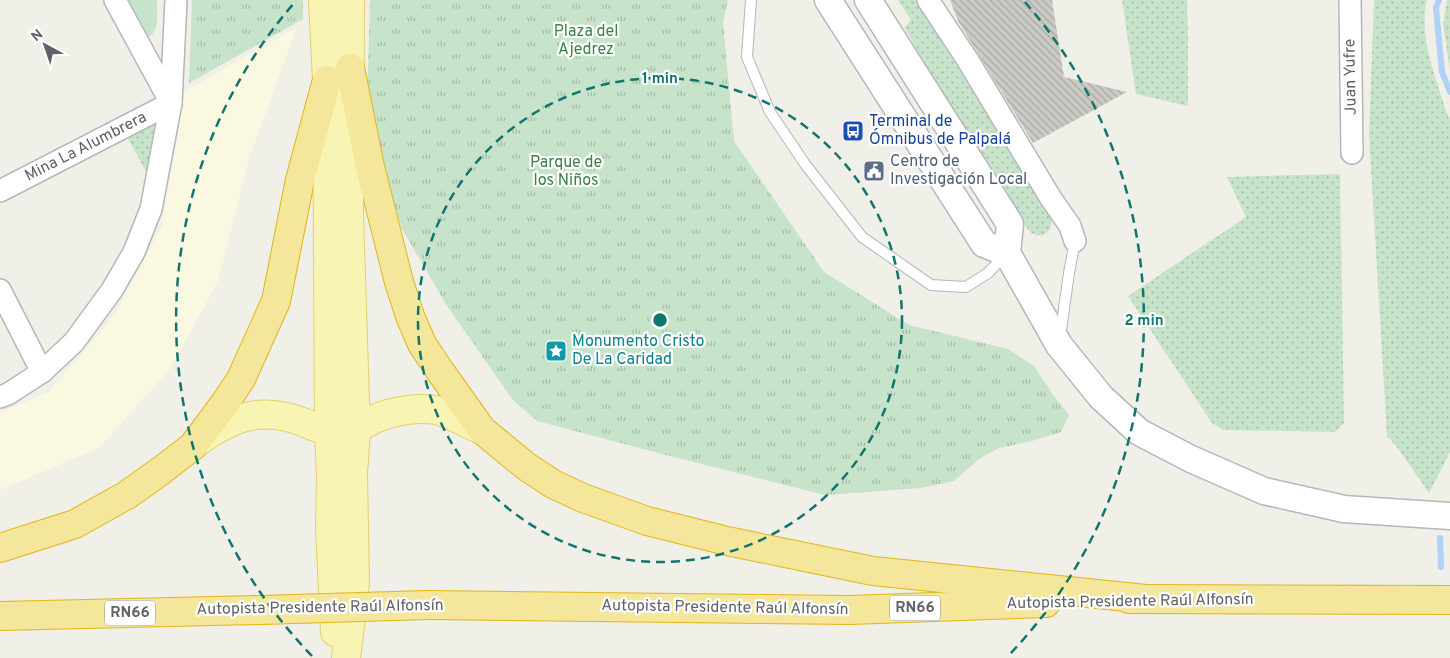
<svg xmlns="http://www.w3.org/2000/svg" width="1450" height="658" font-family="Overpass,sans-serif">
<defs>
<pattern id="grass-dots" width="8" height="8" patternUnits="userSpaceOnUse" patternTransform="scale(1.25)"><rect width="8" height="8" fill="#c7e4ca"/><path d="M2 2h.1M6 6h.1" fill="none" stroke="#a5bca8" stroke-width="1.8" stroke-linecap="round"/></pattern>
<pattern id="park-tufts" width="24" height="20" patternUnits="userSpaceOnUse" patternTransform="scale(1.25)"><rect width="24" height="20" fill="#c7e4ca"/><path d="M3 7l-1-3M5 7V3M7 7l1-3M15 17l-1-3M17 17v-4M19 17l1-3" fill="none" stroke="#a5bca8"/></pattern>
<pattern id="building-back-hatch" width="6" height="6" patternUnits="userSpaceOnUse" patternTransform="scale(1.25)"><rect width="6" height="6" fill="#cbcac4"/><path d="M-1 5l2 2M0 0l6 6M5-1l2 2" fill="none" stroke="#a8a7a3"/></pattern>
</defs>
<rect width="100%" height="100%" fill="#f0efe8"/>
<path fill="#fbf8e1" d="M297 27 249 159 218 281 171 368 99 448 0 490V412L49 392 115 314 162 226 185 91Z"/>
<g fill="url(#grass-dots)">
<path d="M898 0H916L1051 217C1054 233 1041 241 1029 231L932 77 905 28 911 20Z"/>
<path d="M1122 0H1187L1188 46V106L1136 94Z"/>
<path d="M1374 0H1427C1418 36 1436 77 1446 111L1450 120V452L1429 493 1397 447 1387 436 1369 135Z"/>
<path d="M1447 0H1450V71L1443 24Z"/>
<path d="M166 112 152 183 125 133Z"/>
<path d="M1340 174 1344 423 1335 432 1223 430 1212 423 1128 296 1246 217 1227 177Z"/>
</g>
<g fill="url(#park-tufts)">
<path d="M192 0H303V19L189 83Z"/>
<path d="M370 0H728L723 22 734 141 824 272 909 325 1008 349 1034 366 1054 396 1069 415 1061 432 1032 441 999 448 979 459 954 481 921 488 825 495 662 454 537 421 513 400 447 306 401 227 367 105Z"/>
</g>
<path fill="#c7e4ca" d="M123 0H157C157 13 160 29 149 37L144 36Z"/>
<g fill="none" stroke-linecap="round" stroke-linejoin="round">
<g stroke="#b0d1f8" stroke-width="6">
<path d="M1439 0 1436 8 1442 72 1450 92"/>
<path d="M1440 538 1441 567"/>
</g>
</g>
<path fill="url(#building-back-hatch)" d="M950 0H1052L1064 77 1127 92 1033 143 958 21Z"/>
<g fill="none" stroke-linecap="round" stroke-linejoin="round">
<g stroke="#b5b7bb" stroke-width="12">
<g id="service">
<path d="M751 0 747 57 770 112 805 164 862 237 931 285 966 287 988 273 1006 254"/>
<path d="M1060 337 1069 273 1075 241"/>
</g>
</g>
<g stroke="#b5b7bb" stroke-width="24">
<g id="minor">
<path d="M928 0 967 59 1050 197 1070 226 1075 241"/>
<path d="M1350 0 1352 153"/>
<path d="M0 191 171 103 115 0"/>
<path d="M0 290 42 372"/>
<path d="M0 397 8 394 42 372 74 342 112 290 134 252 151 209 171 103 176 0"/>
</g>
</g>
<g stroke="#b5b7bb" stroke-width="29">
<g id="tertiary">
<path d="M828 0 984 244 1007 253"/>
<path d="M868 0 1010 224 1007 253"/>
<path d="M1007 253 1059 345 1101 397 1139 432 1191 459 1264 491 1344 509 1450 516"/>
</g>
</g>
<g stroke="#e5cf6b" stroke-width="30">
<g id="primary">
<path d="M323 0 327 80 329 433 331 475 330 528 335 632"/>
<path d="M196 443C233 416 263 405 308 424 314 427 323 429 329 433 333 436 336 441 339 445"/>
<path d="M346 443C349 440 352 435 356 431 374 414 411 406 436 410 446 412 470 425 482 430"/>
<path d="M346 658 355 584 353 473 356 431 349 216 350 0"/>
</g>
</g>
<g stroke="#e2b615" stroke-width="30">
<g id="motorway">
<path d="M350 68 370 167 399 282 410 316 422 344 440 371 482 430 527 467 553 484 583 498 647 521 727 541 873 571 1146 599"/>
<path d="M0 548 75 524 127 495 162 470 193 446 225 403 241 379 276 301 300 180 327 80"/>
<path d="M1129 599 1450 600"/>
<path d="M428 605 850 610 1046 603"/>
<path d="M0 616 261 610"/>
</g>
</g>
<use href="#service" stroke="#fff" stroke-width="10"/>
<use href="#minor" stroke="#fff" stroke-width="21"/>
<use href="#tertiary" stroke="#fff" stroke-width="26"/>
<use href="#primary" stroke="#f8f4b4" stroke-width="28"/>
<use href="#motorway" stroke="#f4e69b" stroke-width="28"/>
<g stroke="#e2b615" stroke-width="30" stroke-linecap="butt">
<path id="motorway-bridge" d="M261 610 428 605"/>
</g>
<use href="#motorway-bridge" stroke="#f4e69b" stroke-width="28"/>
</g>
<g fill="none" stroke="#0f766e" stroke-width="2.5" stroke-dasharray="9 6">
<circle cx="660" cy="320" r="242"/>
<path d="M312 656A484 484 0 0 1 295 2M1025 2A484 484 0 0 1 1008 656"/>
</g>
<defs>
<g id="bus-square" transform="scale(1.125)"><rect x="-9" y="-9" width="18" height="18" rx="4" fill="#1a4fb4" stroke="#fff"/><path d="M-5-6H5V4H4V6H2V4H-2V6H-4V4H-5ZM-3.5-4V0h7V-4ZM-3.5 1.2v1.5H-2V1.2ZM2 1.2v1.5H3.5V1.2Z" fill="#fff"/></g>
<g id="civic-square" transform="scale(1.125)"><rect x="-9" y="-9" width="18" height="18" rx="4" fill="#5c6f8a" stroke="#fff"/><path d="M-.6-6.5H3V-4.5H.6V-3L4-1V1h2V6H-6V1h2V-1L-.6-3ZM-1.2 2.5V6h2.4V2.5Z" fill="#fff"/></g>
<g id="sight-square" transform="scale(1.125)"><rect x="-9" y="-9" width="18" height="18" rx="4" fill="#0f9aa8" stroke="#fff"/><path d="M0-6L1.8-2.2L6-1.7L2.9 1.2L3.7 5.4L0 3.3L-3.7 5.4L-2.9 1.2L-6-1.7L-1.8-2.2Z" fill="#fff"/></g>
</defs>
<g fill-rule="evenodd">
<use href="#bus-square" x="853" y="131"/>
<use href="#civic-square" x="874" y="171"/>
<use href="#sight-square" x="556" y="351"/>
</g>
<g text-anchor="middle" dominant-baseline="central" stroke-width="4.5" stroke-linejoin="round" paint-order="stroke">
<g fill="#fff" stroke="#8f9194" stroke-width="1">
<rect x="890" y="595.5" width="50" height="25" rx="4"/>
<rect x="105" y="600.5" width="50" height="25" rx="4"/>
</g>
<g font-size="15" font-weight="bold" fill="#5f6266">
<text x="915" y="608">RN66</text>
<text x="130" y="613">RN66</text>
</g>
<g font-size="16" fill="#3d8046" stroke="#fff">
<text x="586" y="32">Plaza del<tspan x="586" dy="18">Ajedrez</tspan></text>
<text x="566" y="163">Parque de<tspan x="566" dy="18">los Niños</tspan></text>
</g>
<g font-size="16" fill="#5f6266" stroke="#fff">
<text transform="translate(1351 77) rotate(-91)">Juan Yufre</text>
<text transform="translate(86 147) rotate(-27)">Mina La Alumbrera</text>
<text transform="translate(1130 602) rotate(-1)">Autopista Presidente Raúl Alfonsín</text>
<text transform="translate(320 608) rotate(-1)">Autopista Presidente Raúl Alfonsín</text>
<text transform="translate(725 608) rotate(1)">Autopista Presidente Raúl Alfonsín</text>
</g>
<g font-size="16" fill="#164399" stroke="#fff" text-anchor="start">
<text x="869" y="122">Terminal de<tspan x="869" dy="18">Ómnibus de Palpalá</tspan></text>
</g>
<g font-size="16" fill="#4e5e75" stroke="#fff" text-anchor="start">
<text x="890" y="162">Centro de<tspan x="890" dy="18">Investigación Local</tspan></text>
</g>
<g font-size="16" fill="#0d838f" stroke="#fff" text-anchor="start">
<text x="572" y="342">Monumento Cristo<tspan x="572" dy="18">De La Caridad</tspan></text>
</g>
</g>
<circle cx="660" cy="320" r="8" fill="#0f766e" stroke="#fff" stroke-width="2.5"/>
<g font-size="15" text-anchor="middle" font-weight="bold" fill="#0f766e" stroke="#fff" stroke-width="4.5" stroke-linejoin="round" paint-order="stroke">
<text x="660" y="83">1 min</text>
<text x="1144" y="325">2 min</text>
</g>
<g transform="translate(45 45) rotate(320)" stroke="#ffffff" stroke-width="4" paint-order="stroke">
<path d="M0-4L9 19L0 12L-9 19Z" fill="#5f6266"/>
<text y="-8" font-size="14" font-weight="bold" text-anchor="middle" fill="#5f6266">N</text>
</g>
</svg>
